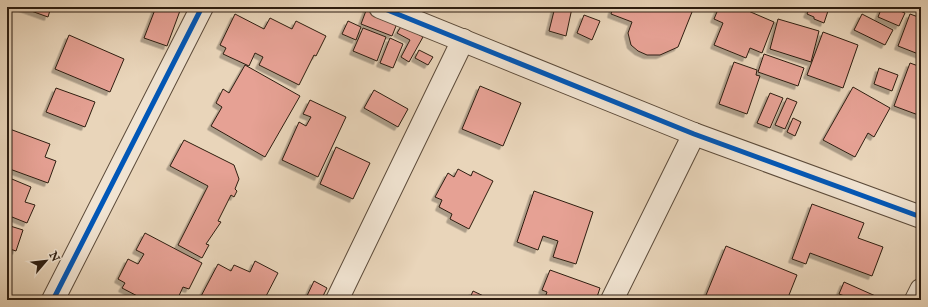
<svg xmlns="http://www.w3.org/2000/svg" width="928" height="307" font-family="'IM FELL English',serif">
<defs>
<filter id="shadow"><feDropShadow dx="-3.5" dy="3.5" stdDeviation="0" flood-color="#0004"/></filter>
</defs>
<rect width="100%" height="100%" fill="#e9d5ba"/>
<filter id="stains"><feTurbulence type="fractalNoise" baseFrequency=".005" numOctaves="4"/><feColorMatrix values="0 0 0 0 .2 0 0 0 0 .09 0 0 0 0 .02 0 0 0 .5 -.17"/></filter>
<radialGradient id="worn" r=".72"><stop offset=".6" stop-color="#630" stop-opacity="0"/><stop offset="1" stop-color="#630" stop-opacity=".3"/></radialGradient>
<g fill="#e6a194" stroke="#2d1d10" filter="url(#shadow)">
<path d="M20 7H51L48 17Z"/>
<path d="M156 7 181 8 167 46 144 38Z"/>
<path d="M555 7 572 8 566 36 549 31Z"/>
<path d="M613 7H694L678 47 660 55H647L638 51 631 45 628 33 632 22 611 14Z"/>
<path d="M719 7H739L774 22 762 53 750 48 746 58 714 45 723 23 714 19Z"/>
<path d="M810 7 829 8 824 23 814 19V17L807 14Z"/>
<path d="M882 7H890L905 13 899 26 878 17Z"/>
<path d="M367 8 398 21 392 36 361 24Z"/>
<path d="M235 14 264 29 270 18 292 29 296 21 326 36 316 56 314 55 299 85 259 65 263 57 255 53 249 66 223 54 226 48 220 45Z"/>
<path d="M862 14 893 30 885 45 854 30Z"/>
<path d="M910 14 921 18V55L898 46Z"/>
<path d="M584 15 600 21 592 40 577 33Z"/>
<path d="M778 19 819 31 811 62 770 49Z"/>
<path d="M348 21 361 27 356 40 342 34Z"/>
<path d="M402 25 423 37 409 62 401 57 410 40 397 33Z"/>
<path d="M363 28 386 37 377 61 353 51Z"/>
<path d="M823 32 858 45 843 88 807 75Z"/>
<path d="M69 35 124 59 110 92 55 69Z"/>
<path d="M390 38 403 44 393 68 380 63Z"/>
<path d="M419 50 433 57 428 65 415 58Z"/>
<path d="M764 54 804 68 798 86 758 72Z"/>
<path d="M734 62 757 70 756 75 760 76 747 114 719 104Z"/>
<path d="M910 63 921 67V116L894 106Z"/>
<path d="M245 65 300 96 265 157 211 126 222 107 216 103 223 89 229 93Z"/>
<path d="M879 68 898 75 892 91 874 84Z"/>
<path d="M480 86 521 103 503 146 462 129Z"/>
<path d="M853 87 890 108 874 137 868 133 855 157 823 140Z"/>
<path d="M56 88 95 102 85 127 46 112Z"/>
<path d="M374 90 408 109 398 127 364 108Z"/>
<path d="M770 93 783 98 770 128 757 123Z"/>
<path d="M787 98 797 102 785 129 775 125Z"/>
<path d="M310 100 346 117 318 177 282 160 299 122 306 126 311 117 303 114Z"/>
<path d="M793 118 801 122 795 136 787 132Z"/>
<path d="M7 128 50 144 45 157 56 161 48 183 7 168Z"/>
<path d="M184 140 234 165 239 179 235 189 237 191 234 197 231 195 218 221 221 222 206 244 209 245 202 258 178 245 208 186 170 166Z"/>
<path d="M336 147 370 163 353 199 320 184Z"/>
<path d="M458 169 471 176 473 171 493 181 469 229 450 219 452 214 439 207 442 200 435 197 448 173 454 177Z"/>
<path d="M7 177 31 187 25 202 35 205 27 223 7 215Z"/>
<path d="M534 191 593 212 576 264 553 257 558 241 543 236 538 250 517 242Z"/>
<path d="M812 204 864 223 858 238 883 247 872 276 810 253 806 264 792 259Z"/>
<path d="M7 225 23 230 16 251 7 248Z"/>
<path d="M145 233 202 263 189 289 183 287 177 300H145L122 288 125 283 118 279 128 259 138 264 144 254 136 250Z"/>
<path d="M726 246 797 275 787 300H704Z"/>
<path d="M255 261 278 273 264 300H199L218 264 231 271 234 265 250 272Z"/>
<path d="M550 270 600 288 596 300H544L547 292 542 290Z"/>
<path d="M314 281 327 288 321 300H305Z"/>
<path d="M844 282 880 298 879 300H846L847 297 839 294Z"/>
<path d="M473 291 492 300H469Z"/>
</g>
<g fill="none" stroke-linecap="round" stroke-linejoin="round">
<g stroke="#5c4b3a" stroke-width="24">
<g id="minor">
<path d="M380 7 694 134 921 217"/>
<path d="M53 300 202 7"/>
<path d="M337 300 463 40"/>
<path d="M612 300 694 134"/>
<path d="M916 300 921 290"/>
</g>
</g>
<use href="#minor" stroke="#f1e4d2" stroke-width="22"/>
<g stroke="#f1e4d2" stroke-width="8">
<g id="cycleway">
<path d="M380 7 694 134 921 217"/>
<path d="M53 300 202 7"/>
</g>
</g>
<use href="#cycleway" stroke="#0057b8" stroke-width="5"/>
</g>
<rect width="928" height="307" fill="none" stroke="#e9d5ba" stroke-width="24"/>
<rect x="8" y="8" width="912" height="291" fill="none" stroke="#2d1d10" stroke-width="2"/>
<rect x="12" y="12" width="904" height="283" fill="none" stroke="#2d1d10"/>
<g transform="translate(46 261) rotate(62)" stroke="#f1e4d2" stroke-width="3" paint-order="stroke">
<path d="M0-3L7 15L0 10L-7 15Z" fill="#2d1d10"/>
<text y="-6" font-size="11" font-weight="bold" text-anchor="middle" fill="#2d1d10">N</text>
</g>
<rect width="100%" height="100%" filter="url(#stains)"/>
<rect width="100%" height="100%" fill="url(#worn)"/>
</svg>
